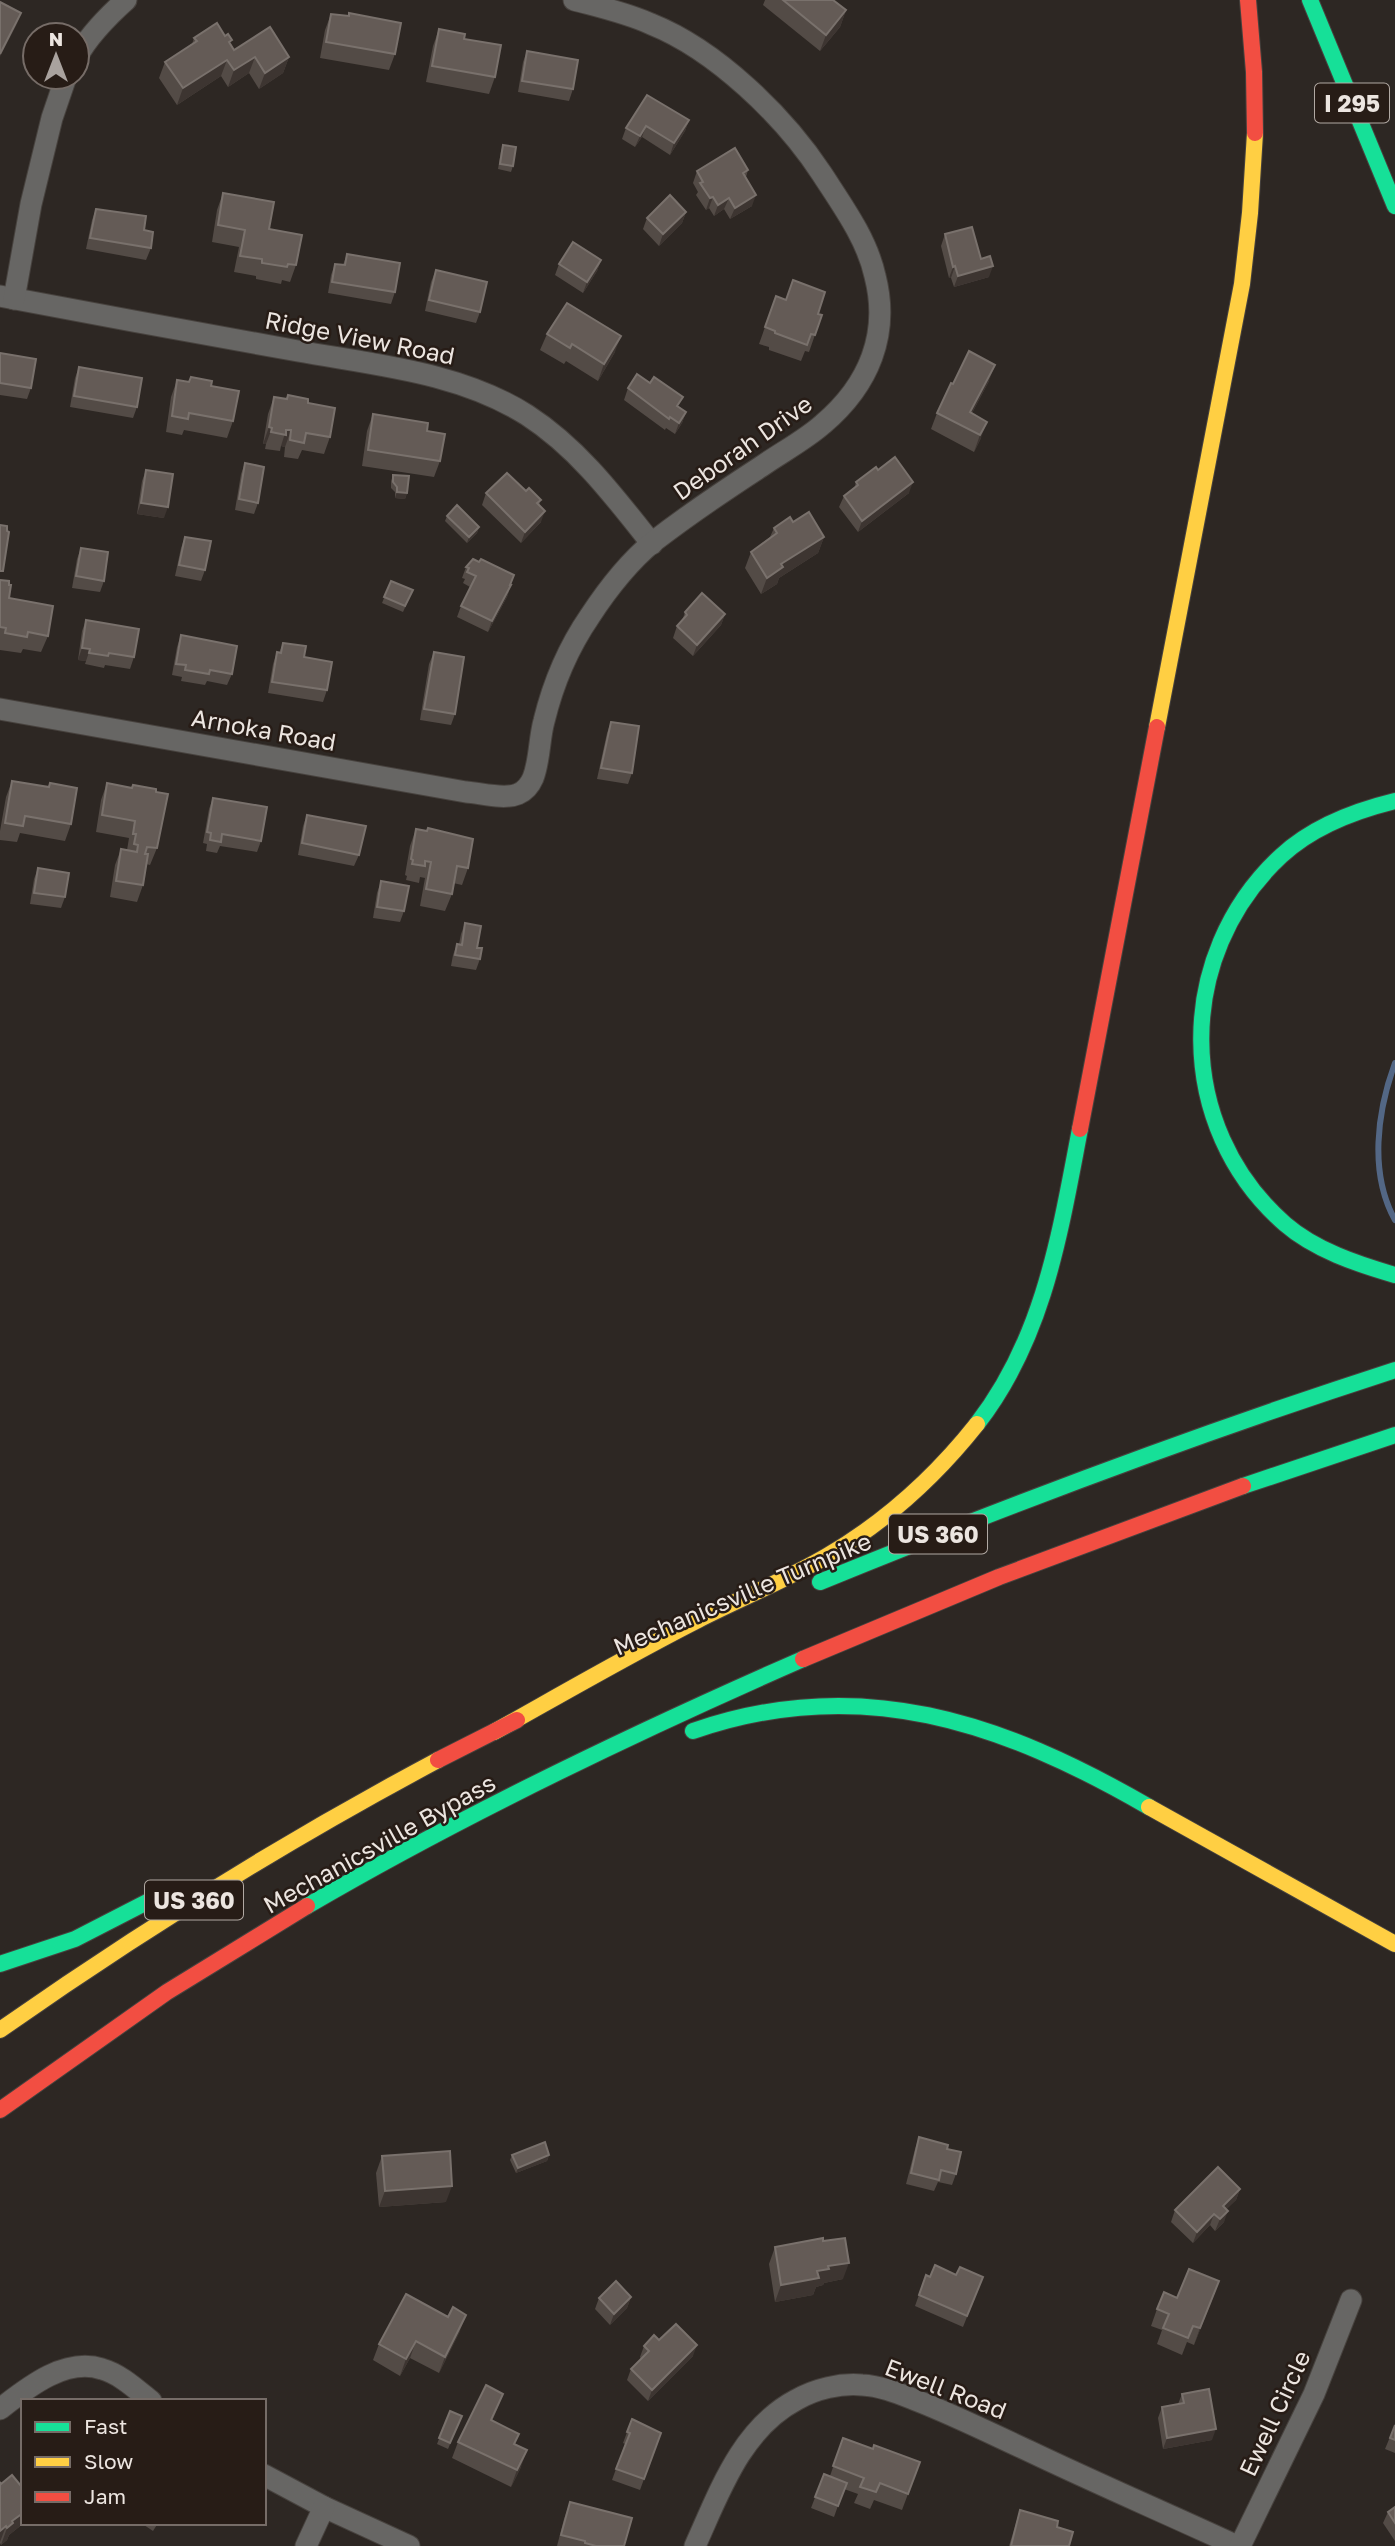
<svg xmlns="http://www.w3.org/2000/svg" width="1395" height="2546" font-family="'Golos Text',sans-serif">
<rect width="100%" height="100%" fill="#2d2723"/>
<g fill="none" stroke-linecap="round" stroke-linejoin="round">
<path stroke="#536785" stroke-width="6" d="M1395 1063C1377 1112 1369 1173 1395 1220"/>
<g stroke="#47423e" stroke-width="23">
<g id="street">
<path d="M77 57C89 35 107 17 126 0"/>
<path d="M0 296C99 315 199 333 298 351 375 365 459 372 527 415 578 448 614 496 652 544"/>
<path d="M14 299 31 204 52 118 66 77"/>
<path d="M0 709 466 792C481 793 504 800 518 794 525 791 530 785 533 778 540 760 539 739 544 721 553 684 568 648 590 616 607 590 629 562 653 542 688 515 725 490 762 466 782 452 805 440 823 424 869 385 890 334 875 276 867 239 842 205 822 174 784 116 716 50 651 24 627 13 600 7 574 0"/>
<path d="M0 2409C27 2388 65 2357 102 2369 120 2374 136 2389 151 2401"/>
<path d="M264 2475 324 2507 409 2546"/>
<path d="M306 2546 324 2507"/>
<path d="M695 2546C719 2493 741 2429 796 2400 815 2389 840 2383 862 2385 882 2386 900 2394 918 2401 956 2416 992 2434 1029 2451 1098 2484 1168 2514 1237 2546"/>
<path d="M1240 2546 1314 2394 1351 2300"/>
</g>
</g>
<g stroke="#47423e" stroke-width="18">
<g id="fast">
<path d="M1310 0 1395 206"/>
<path d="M1395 801C1354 811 1312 827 1281 856 1174 955 1174 1127 1285 1224 1315 1250 1357 1264 1395 1275"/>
<path d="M977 1424C1044 1338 1060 1233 1080 1129"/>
<path d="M1243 1486 1395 1435"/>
<path d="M820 1582C1009 1505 1200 1433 1395 1370"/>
<path d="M693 1731C860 1673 1002 1722 1149 1807"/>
<path d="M307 1906C466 1813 634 1733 803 1659"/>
<path d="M0 1964 75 1939 147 1902"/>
</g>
</g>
<g stroke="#47423e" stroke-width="18">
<g id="slow">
<path d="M1157 727 1242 284 1250 213 1255 133"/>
<path d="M494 1732C562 1694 629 1655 698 1620 741 1598 786 1580 827 1556 885 1522 935 1477 977 1424"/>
<path d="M1149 1807 1395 1944"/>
<path d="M0 2030C141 1931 286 1841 438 1760"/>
</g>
</g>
<g stroke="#47423e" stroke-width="18">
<g id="jam">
<path d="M1248 0 1254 72 1255 133"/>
<path d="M1080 1129 1157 727"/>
<path d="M803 1659 999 1577 1243 1486"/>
<path d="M438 1760 517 1720"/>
<path d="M0 2110 167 1992 307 1906"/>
</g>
</g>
<use href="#street" stroke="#676664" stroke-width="21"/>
<use href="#fast" stroke="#16e098" stroke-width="16"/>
<use href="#slow" stroke="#ffcf43" stroke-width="16"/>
<use href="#jam" stroke="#f24e42" stroke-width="16"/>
</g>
<g fill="#534b46">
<path d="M765 0H833L846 10 840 27 820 51 763 5Z"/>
<path d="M331 14 395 54 389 70 320 58 325 30Z"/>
<path d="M439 29 464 39 495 77 489 94 426 82 433 46Z"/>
<path d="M194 38 231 44 234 50 289 57 283 73 259 89 249 73 228 87 221 76 177 105 159 78 165 62 192 44Z"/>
<path d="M527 51 573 89 569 101 518 92 523 62Z"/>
<path d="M689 120 685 131 670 155 642 137 635 147 622 139 626 128Z"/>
<path d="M503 145 513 166 511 172 498 169 501 151Z"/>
<path d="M748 170 746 177 752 206 730 219 724 209 714 216 709 208 706 210 696 195 698 192 693 183 697 171Z"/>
<path d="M223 193 269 229 296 265 290 282 282 280 281 284 256 279V276L234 272 239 247 212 242 217 210Z"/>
<path d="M96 209 144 230 151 248 146 260 86 249 92 220Z"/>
<path d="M686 212 682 223 659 246 643 229 647 218Z"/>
<path d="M945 234 981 259 989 277 954 287 951 278H949L941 246Z"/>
<path d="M347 254 395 292 391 304 328 293 331 275 335 264 343 265Z"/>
<path d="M601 260 597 271 583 293 555 275 559 264Z"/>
<path d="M436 270 480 312 476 323 425 311 431 282Z"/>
<path d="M776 296 822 315 809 352 805 351 801 361 769 350V347L759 344Z"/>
<path d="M547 334 615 352 598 381 566 361 564 364 540 350Z"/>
<path d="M0 353 31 388 27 399 0 395Z"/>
<path d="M79 367 137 407 133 418 70 407 75 378Z"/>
<path d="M191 377 211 386 233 421 227 438 184 430 182 435 166 432 171 397 177 380 189 382Z"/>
<path d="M989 381 972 413 981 438 974 452 931 429 937 413 953 384Z"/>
<path d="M628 388 680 407 686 412 682 423 675 434 666 428 665 430 624 400Z"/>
<path d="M288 395 308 403 330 437 324 454 302 450 298 459 284 457 285 447 281 446 280 451 265 449 266 444H263L268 414 274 397 286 399Z"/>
<path d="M373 414 427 431 440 461 434 477 362 466 367 431Z"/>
<path d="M245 463 258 503 254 514 235 510 241 474Z"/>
<path d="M146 470 164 518 137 514 142 481Z"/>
<path d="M878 470 909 493 858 532 839 507 844 496 854 489 856 482Z"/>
<path d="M393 475 407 493 405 499 395 498V492L391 488V481Z"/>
<path d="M526 491 541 500 539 505 541 522 521 543 482 505 486 493Z"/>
<path d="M447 516 479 527 477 533 467 543 445 521Z"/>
<path d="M793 522 824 537 818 553 779 578 777 584 761 594 745 568 751 552 770 537 774 528Z"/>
<path d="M185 537 205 570 201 581 175 576 181 548Z"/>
<path d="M81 548 104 581 100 592 72 588 77 559Z"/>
<path d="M479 562 514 575 507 597 488 632 457 617 461 606 470 587 463 583 465 579 462 578 466 567Z"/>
<path d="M0 580 9 598 48 636 41 652 23 649 21 653 0 650Z"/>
<path d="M391 581 413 590 403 612 382 603Z"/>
<path d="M685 612 725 614 721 625 693 656 673 638 677 626 682 621Z"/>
<path d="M86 620 134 657 130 669 105 665 104 668 85 664 86 661 78 660 82 631Z"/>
<path d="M181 635 232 674 227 685 207 681 205 685 181 681 182 677 172 675 177 647Z"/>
<path d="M283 643 304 657 327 690 323 702 268 693 273 664 277 652 279 653Z"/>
<path d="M434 652 455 714 451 725 420 720 429 664Z"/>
<path d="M611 722 632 773 628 784 597 779 607 733Z"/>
<path d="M12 781 49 787 50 783 71 824 65 841 20 833 17 842 0 840V831L6 797Z"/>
<path d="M107 783 157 848 150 865 146 864 143 885 137 902 110 897 115 865 121 849 127 850 129 838 96 832 101 800Z"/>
<path d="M213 798 261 841 257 852 220 846 217 853 206 851 207 844 203 843 209 809Z"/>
<path d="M307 815 359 855 354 866 298 855 303 826Z"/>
<path d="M416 829 468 868 462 885 453 883 452 894 445 911 420 906 425 878 420 877 419 883 406 880 407 876 405 875 410 846Z"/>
<path d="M38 868 65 897 61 908 30 904 34 879Z"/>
<path d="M381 881 404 911 400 922 373 918 377 893Z"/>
<path d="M465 923 477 948 480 959 476 970 451 966 453 955 457 944H459L461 934Z"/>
<path d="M919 2137 956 2174 952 2185 938 2182 934 2191 906 2184 915 2149Z"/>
<path d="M512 2155H549L547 2161 516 2173 510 2160Z"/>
<path d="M382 2156 446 2202 379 2207 376 2173Z"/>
<path d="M1240 2189 1236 2200 1226 2209 1224 2222 1215 2231 1210 2225 1193 2243 1171 2222 1175 2210Z"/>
<path d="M823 2241 843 2279 824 2283 823 2285 816 2287 813 2295 775 2302 769 2264 775 2247Z"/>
<path d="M926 2275 930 2277H983L963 2327 915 2306Z"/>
<path d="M1219 2281 1194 2345 1187 2342 1182 2355 1157 2344 1162 2330 1151 2326 1157 2309 1177 2298Z"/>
<path d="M631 2297 627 2308 610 2325 595 2309 599 2298Z"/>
<path d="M460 2331 439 2373 410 2358 400 2376 373 2360 379 2344Z"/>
<path d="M659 2340 693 2356 648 2401 627 2380 631 2369 641 2359 640 2357 644 2346Z"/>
<path d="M503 2394 492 2421 515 2444 521 2467 511 2487 452 2458 458 2442Z"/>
<path d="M1182 2394 1212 2440 1163 2449 1158 2418 1162 2407 1178 2404Z"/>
<path d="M450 2411 462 2416 448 2449 437 2444Z"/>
<path d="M632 2419 661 2433 640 2490 612 2480 625 2444 623 2443Z"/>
<path d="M1395 2425V2453L1385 2449Z"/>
<path d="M843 2438 873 2449 920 2462 902 2510 874 2500 870 2509 854 2503 858 2494 844 2489 834 2517 811 2508 824 2474 830 2476Z"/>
<path d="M0 2482 23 2523H24L9 2535 7 2540 1 2545 0 2543Z"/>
<path d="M570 2502 624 2546H557L564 2519Z"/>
<path d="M1395 2507V2541L1383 2523 1388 2512Z"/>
<path d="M1020 2510 1057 2527 1069 2546H1009Z"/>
<path d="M141 2523H158L153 2531Z"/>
</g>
<g fill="#3d3531">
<path d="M846 10 840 27 820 51 826 35Z"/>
<path d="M21 13 17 24 0 57V54Z"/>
<path d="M255 57 249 73 228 87 234 70Z"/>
<path d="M289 57 283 73 259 89 265 73Z"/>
<path d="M227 60 221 76 177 105 183 88Z"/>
<path d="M689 120 685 131 670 155 674 143Z"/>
<path d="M646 126 642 137 635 147 640 136Z"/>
<path d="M756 195 752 206 730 219 735 208Z"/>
<path d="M713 197 709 208 706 210 710 198Z"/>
<path d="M729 198 724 209 714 216 718 205Z"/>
<path d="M686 212 682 223 659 246 663 234Z"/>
<path d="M601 260 597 271 583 293 587 282Z"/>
<path d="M955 266 951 278H949L953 267Z"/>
<path d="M993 266 989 277 954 287 958 276Z"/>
<path d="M621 336 615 352 598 381 604 364Z"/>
<path d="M995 365 989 381 964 428 970 412Z"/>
<path d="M686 412 682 423 675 434 679 423Z"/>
<path d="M987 422 981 438 974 452 980 435Z"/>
<path d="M269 427 272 428 266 444H263Z"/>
<path d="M286 430H291L285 447 281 446Z"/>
<path d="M913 482 909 493 858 532 862 521Z"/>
<path d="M397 492 407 493 405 499 395 498Z"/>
<path d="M141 503 168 507 164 518 137 514Z"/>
<path d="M545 511 541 522 521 543 525 532Z"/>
<path d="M479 527 477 533 467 543 469 537Z"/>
<path d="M824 537 818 553 779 578 777 584 761 594 767 578 781 564Z"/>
<path d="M511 585 507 597 488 632 492 621Z"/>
<path d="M725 614 721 625 693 656 697 645Z"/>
<path d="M82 648 90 649 86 661 78 660Z"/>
<path d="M549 2155 547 2161 516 2173 518 2168Z"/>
<path d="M452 2186 446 2202 379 2207 385 2191Z"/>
<path d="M1240 2189 1236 2200 1219 2217 1223 2206Z"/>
<path d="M1228 2211 1224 2222 1215 2231 1220 2219Z"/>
<path d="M1214 2214 1210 2225 1193 2243 1197 2232Z"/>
<path d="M849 2263 843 2279 824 2283 823 2285 816 2287 813 2295 775 2302 781 2285 828 2266Z"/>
<path d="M1219 2281 1213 2298 1194 2345 1200 2328Z"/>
<path d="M631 2297 627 2308 610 2325 614 2314Z"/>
<path d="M466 2315 460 2331 439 2373 445 2357Z"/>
<path d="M416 2341 410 2358 400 2376 406 2359Z"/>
<path d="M697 2345 693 2356 648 2401 652 2390Z"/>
<path d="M503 2394 497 2410 485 2436 491 2420Z"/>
<path d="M1216 2429 1212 2440 1163 2449 1167 2438Z"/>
<path d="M527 2450 521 2467 511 2487 517 2470Z"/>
<path d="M23 2513V2523H24L9 2535 7 2540 1 2545 7 2528 12 2521Z"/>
<path d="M6 2526 0 2542V2531Z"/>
</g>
<g fill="#645b56" stroke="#79716c" stroke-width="2">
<path d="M783 0H833L846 10 826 35Z"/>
<path d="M0 2 21 13 0 54Z"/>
<path d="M349 13 401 23 395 54 326 42 331 14 349 16Z"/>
<path d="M217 23 225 36 228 34 232 40 229 42 234 50 270 27 289 57 265 73 255 57 234 70 227 60 183 88 165 62 197 41 194 38Z"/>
<path d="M439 29 465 34 464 39 501 45 495 77 432 66Z"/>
<path d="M527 51 578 60 573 89 522 81Z"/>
<path d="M647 95 689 120 674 143 646 126 640 136 626 128Z"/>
<path d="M503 145 516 147 513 166 500 164Z"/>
<path d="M735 148 748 170 743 173 756 195 735 208 729 198 718 205 713 197 710 198 700 183 703 182 697 171Z"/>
<path d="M223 193 274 202 269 229 302 235 296 265 288 264 287 267 262 263V259L240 256 245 230 218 225Z"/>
<path d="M670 195 686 212 663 234 647 218Z"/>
<path d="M96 209 146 216 144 230 153 232 151 248 90 238Z"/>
<path d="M972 227 981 259 990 256 993 266 958 276 955 266 953 267 945 234Z"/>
<path d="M573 242 601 260 587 282 559 264Z"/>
<path d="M347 254 400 263 395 292 332 282 335 264 345 265Z"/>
<path d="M436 270 487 282 480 312 429 300Z"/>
<path d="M793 280 825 292 818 314 822 315 815 335 811 334 807 345 775 333V331L765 327 776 296 786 300Z"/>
<path d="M567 303 621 336 604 364 572 344 570 348 547 334Z"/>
<path d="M969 351 995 365 970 412 987 422 980 435 937 413 951 383 953 384Z"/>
<path d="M0 353 36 359 31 388 0 383Z"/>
<path d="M79 367 142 378 137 407 74 396Z"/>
<path d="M637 374 650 383 654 377 683 397 677 406 686 412 679 423 670 417 669 419 628 388Z"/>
<path d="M191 377 212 381 211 386 239 391 233 421 189 413 188 419 172 416 177 380 189 382Z"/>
<path d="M288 395 308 399V403L335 408 330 437 306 433 304 443 290 440 291 430H286V435L271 432 272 428 269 427 274 397 287 399Z"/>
<path d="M373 414 428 423 427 431 445 434 440 461 368 450Z"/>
<path d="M895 457 913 482 862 521 844 496 858 485 856 482 876 467 878 470Z"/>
<path d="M245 463 264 467 258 503 239 499Z"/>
<path d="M146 470 173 474 168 507 141 503Z"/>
<path d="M507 473 526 491 529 488 541 500 537 503 545 511 525 532 486 493Z"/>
<path d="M393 475 409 476 407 493 397 492V487L393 482Z"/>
<path d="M457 505 479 527 469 537 447 516Z"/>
<path d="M809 512 824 537 781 564 783 567 767 578 751 552 777 533 774 528 790 517 793 522Z"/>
<path d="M0 525 7 526V531L9 532 3 571H0Z"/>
<path d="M185 537 211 541 205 570 179 565Z"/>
<path d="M81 548 108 552 104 581 76 576Z"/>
<path d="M473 559 479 562 481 559 514 575 510 585H511L492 621 461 606 476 576 467 572 469 568 466 567Z"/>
<path d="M0 580 9 581V585H11L9 598 53 606 48 636 28 632 27 637 5 633 6 628 0 627Z"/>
<path d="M391 581 413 590 405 606 384 597Z"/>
<path d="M702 593 725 614 697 645 677 626 687 615 685 612Z"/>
<path d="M86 620 139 629 134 657 109 653 108 656 89 653 90 649 82 648Z"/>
<path d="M181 635 237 646 232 674 210 670 209 674 185 670 186 665 176 664Z"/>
<path d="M283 643 306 646 304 657 332 662 327 690 272 682 277 652 281 653Z"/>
<path d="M434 652 464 657 455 714 424 709Z"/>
<path d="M611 722 639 726 632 773 601 768Z"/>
<path d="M12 781 49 787 50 783 77 788 71 824 25 816 23 826 5 823Z"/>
<path d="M107 783 132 788 133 785 156 789V792L168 794 157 848 147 847 145 854H148L143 885 116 881 121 849 137 852 138 845 134 844 136 834H133L135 821 102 815Z"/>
<path d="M213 798 267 807 261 841 222 834 221 842 210 840 211 833 207 832Z"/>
<path d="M307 815 366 826 359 855 302 843Z"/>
<path d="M428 828 473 839 468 868 457 866 452 894 426 889 431 862 425 861V866L412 864 413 860 411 859 416 829 427 831Z"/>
<path d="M38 868 69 873 65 897 34 893Z"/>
<path d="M381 881 409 886 404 911 377 907Z"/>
<path d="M465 923 481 926 477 948H482L480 959 455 955 457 944 462 945Z"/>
<path d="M919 2137 948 2145 947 2149 961 2152 956 2174 941 2170 939 2180 911 2173Z"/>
<path d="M545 2142 549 2155 518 2168 512 2155Z"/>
<path d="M450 2151 452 2186 385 2191 382 2156Z"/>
<path d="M1218 2167 1240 2189 1223 2206 1228 2211 1220 2219 1214 2214 1197 2232 1175 2210Z"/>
<path d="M823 2238V2241L845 2238 849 2263 828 2266 829 2269 817 2271 819 2278 781 2285 775 2247Z"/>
<path d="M935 2265 956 2275 960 2267 983 2277 967 2316 919 2295 926 2275 930 2277Z"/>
<path d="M1189 2269 1219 2281 1200 2328 1193 2326 1188 2338 1163 2328 1169 2314 1157 2309 1164 2292 1177 2298Z"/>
<path d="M616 2281 631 2297 614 2314 599 2298Z"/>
<path d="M406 2294 448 2317 453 2307 466 2315 445 2357 416 2341 406 2359 379 2344Z"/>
<path d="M676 2324 697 2345 652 2390 631 2369 649 2351 644 2346 654 2335 659 2340Z"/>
<path d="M486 2385 503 2394 491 2420 519 2434 514 2444 527 2450 517 2470 458 2442Z"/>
<path d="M1209 2389 1216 2429 1167 2438 1162 2407 1184 2403 1182 2394Z"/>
<path d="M450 2411 462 2416 450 2443 439 2438Z"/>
<path d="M632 2419 661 2433 644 2479 616 2469 630 2433 627 2432Z"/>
<path d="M1395 2425V2440L1390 2438Z"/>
<path d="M843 2438 873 2449 874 2445 920 2462 908 2494 880 2483 876 2492 860 2487 864 2478 833 2466Z"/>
<path d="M824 2474 847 2483 838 2506 815 2497Z"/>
<path d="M12 2475 21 2486 23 2484V2513L12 2521 13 2523 7 2528 6 2526 0 2531V2482L1 2484Z"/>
<path d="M570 2502 632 2518 624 2546H596L585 2543V2541L561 2535Z"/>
<path d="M1395 2507V2523L1388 2512Z"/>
<path d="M1020 2510 1058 2521 1057 2527 1073 2532 1069 2546H1011Z"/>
</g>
<g text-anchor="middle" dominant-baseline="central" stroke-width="5" stroke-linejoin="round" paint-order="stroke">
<g fill="#271c16" stroke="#b1a9a3" stroke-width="2">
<rect x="1315" y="83.5" width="74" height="39" rx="5"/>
<rect x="889" y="1514.5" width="98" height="39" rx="5"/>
<rect x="145" y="1880.5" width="98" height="39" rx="5"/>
</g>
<g font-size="23" font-weight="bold" fill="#ece5e0">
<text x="1352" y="103">I 295</text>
<text x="938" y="1534">US 360</text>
<text x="194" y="1900">US 360</text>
</g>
<g font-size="24" fill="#ece5e0" stroke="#271c16">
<text transform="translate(360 337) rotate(11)">Ridge View Road</text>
<text transform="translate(742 447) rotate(-35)">Deborah Drive</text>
<text transform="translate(264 729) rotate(10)">Arnoka Road</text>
<text transform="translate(742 1593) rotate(-23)">Mechanicsville Turnpike</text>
<text transform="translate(379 1843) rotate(-29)">Mechanicsville Bypass</text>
<text transform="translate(946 2388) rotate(21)">Ewell Road</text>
<text transform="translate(1274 2413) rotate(-65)">Ewell Circle</text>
</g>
</g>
<rect x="21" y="2399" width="245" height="126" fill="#271c16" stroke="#766c67" stroke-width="2"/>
<rect x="35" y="2422" width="35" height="10" fill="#16e098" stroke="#766c67" stroke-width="2"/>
<text x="84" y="2434" font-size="21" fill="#ece5e0">Fast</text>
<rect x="35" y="2457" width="35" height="10" fill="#ffcf43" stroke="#766c67" stroke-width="2"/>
<text x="84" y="2469" font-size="21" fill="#ece5e0">Slow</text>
<rect x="35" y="2492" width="35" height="10" fill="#f24e42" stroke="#766c67" stroke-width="2"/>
<text x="84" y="2504" font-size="21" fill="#ece5e0">Jam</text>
<g transform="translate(56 56)"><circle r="33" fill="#271c16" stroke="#766c67" stroke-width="2"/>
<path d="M0-5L12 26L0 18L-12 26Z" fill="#a9a29e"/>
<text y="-10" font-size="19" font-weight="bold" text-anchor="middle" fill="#ece5e0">N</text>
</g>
</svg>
